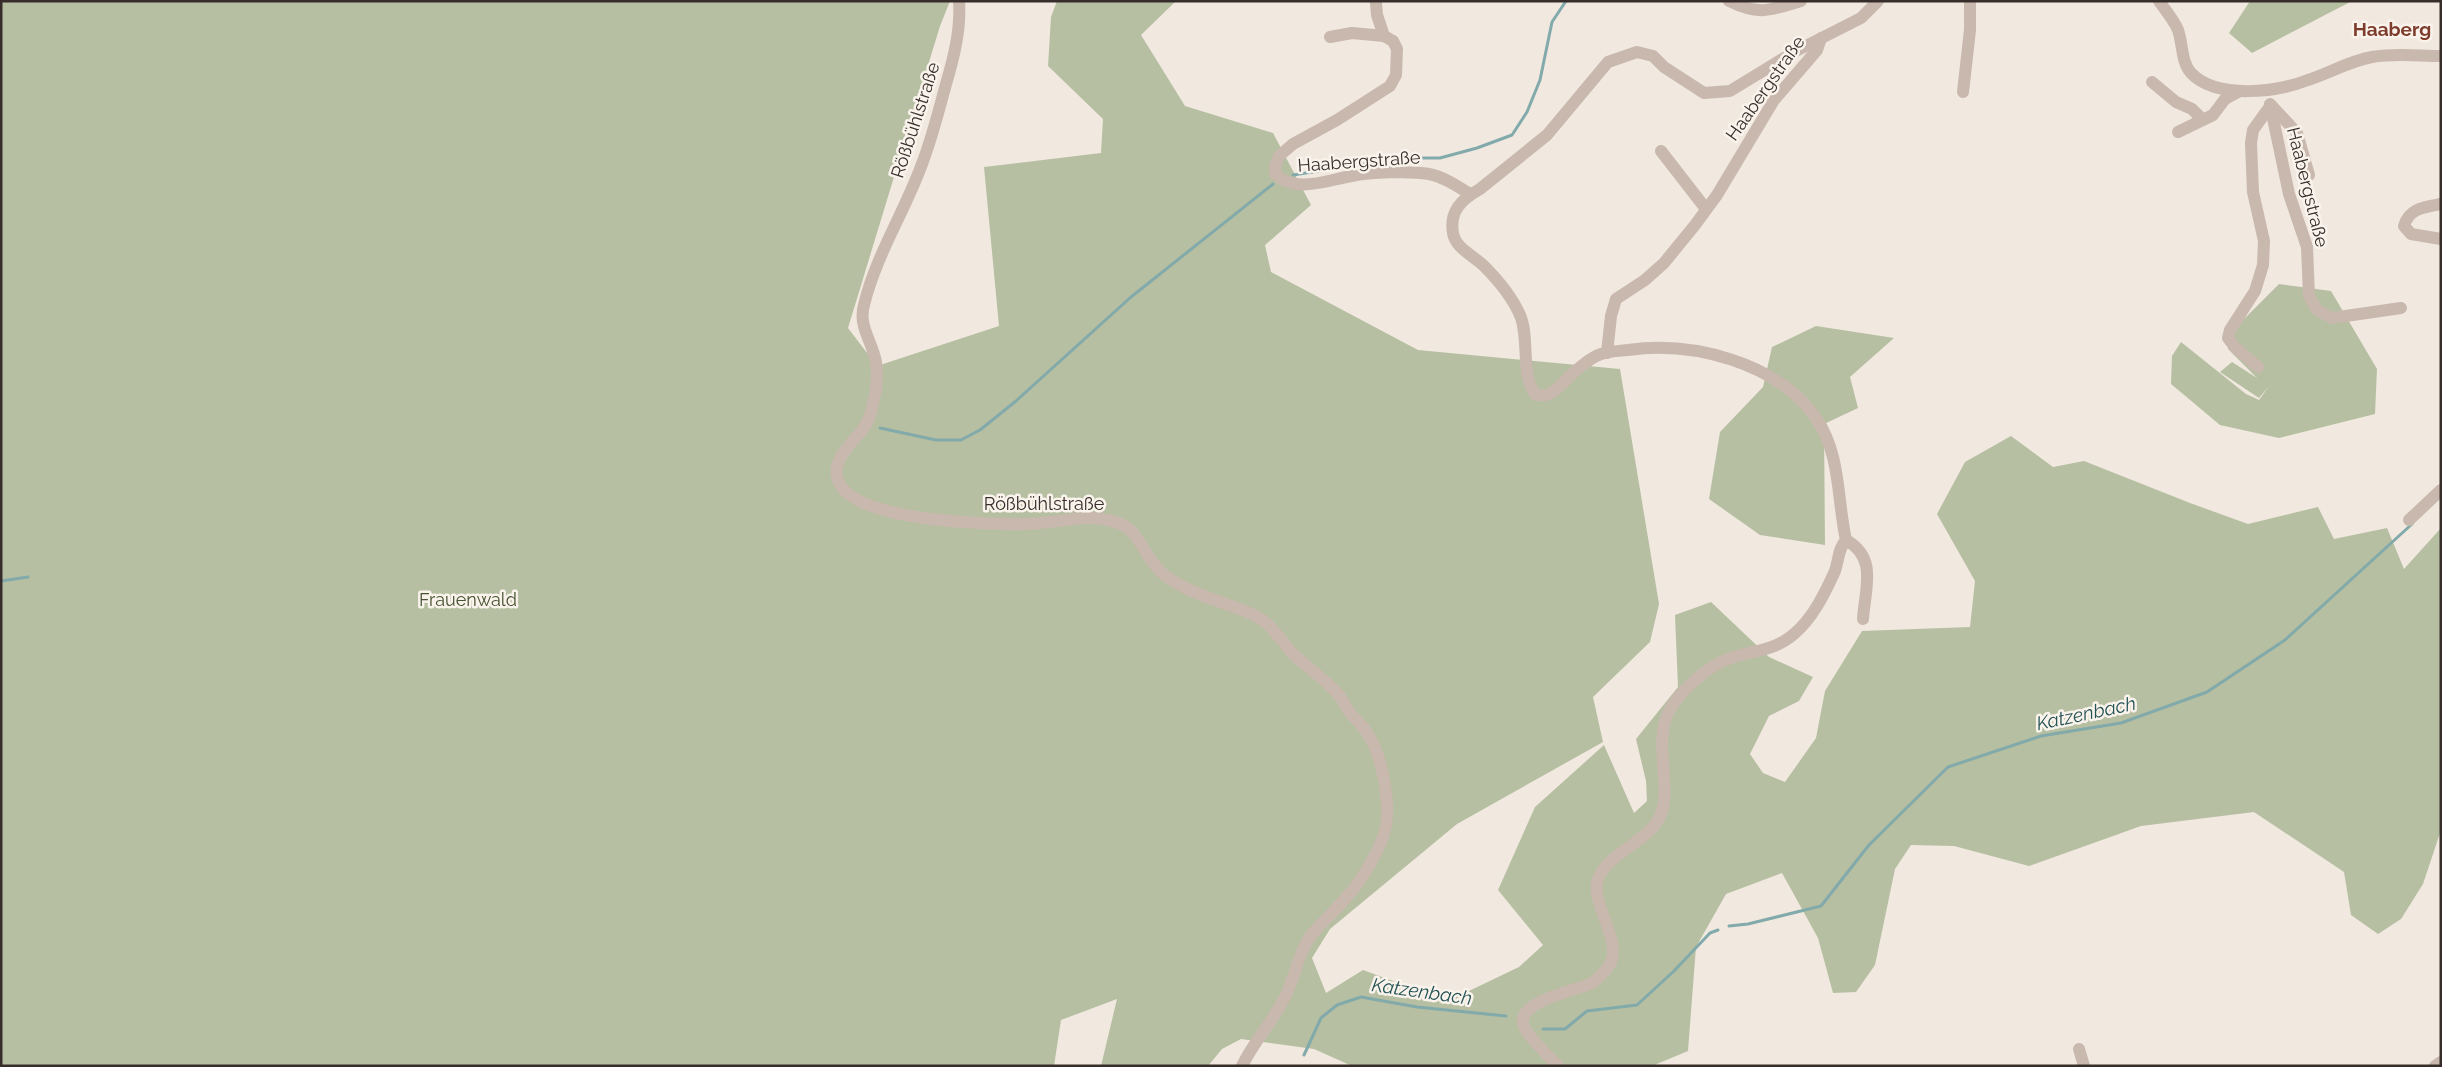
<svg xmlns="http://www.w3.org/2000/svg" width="2442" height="1067" font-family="Raleway,sans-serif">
<rect width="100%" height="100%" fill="#f1e8e0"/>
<g fill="#b6bfa1">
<path d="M1 1H950L940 26 848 328 877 366 999 326 984 167 1101 153 1103 119 1048 66 1051 17 1057 1H1176L1141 35 1185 106 1273 133 1311 205 1265 245 1271 272 1418 350 1620 369 1659 604 1650 642 1593 697 1603 742 1457 824 1330 929 1312 958 1326 993 1363 970 1448 1001 1519 967 1543 945 1498 890 1535 807 1604 745 1634 813 1647 801 1646 781 1636 739 1678 687 1675 615 1711 602 1769 657 1813 677 1799 701 1769 716 1750 754 1763 773 1785 782 1816 738 1825 691 1862 631 1970 627 1975 581 1937 514 1965 462 2011 436 2053 467 2084 461 2190 503 2248 524 2318 507 2334 539 2387 528 2404 569 2441 528V830L2423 884 2401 919 2378 934 2351 915 2344 872 2254 812 2141 826 2029 866 1954 846 1911 845 1895 869 1875 965 1856 992 1833 993 1818 938 1782 873 1726 894 1696 947 1688 1051 1652 1066H1352L1314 1049 1241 1039 1222 1049 1208 1066H1101L1117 999 1061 1020 1054 1066H1Z"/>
<path d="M2250 1H2352L2252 53 2229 33Z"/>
<path d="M2279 284 2331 291 2377 369 2375 414 2279 438 2220 425 2171 384 2172 356 2181 342 2246 394 2259 400 2269 386 2259 398 2220 372 2232 362 2257 378 2228 349 2232 331Z"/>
<path d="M1816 326 1894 338 1850 377 1858 408 1824 424 1825 545 1760 535 1709 499 1720 432 1763 387 1772 347Z"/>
</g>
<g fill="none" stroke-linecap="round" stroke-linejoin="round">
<g stroke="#82aaab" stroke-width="3">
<path d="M1293 175 1403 158H1440L1477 148 1512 135 1527 112 1540 80 1552 22 1566 1"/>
<path d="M880 428 936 440H961L980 430 1016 401 1131 297 1273 184"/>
<path d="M1 581 28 577"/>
<path d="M1729 926 1748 924 1821 906 1869 845 1948 767 2041 736 2121 723 2207 692 2285 640 2412 524"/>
<path d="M1543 1029H1565L1587 1011 1637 1005 1674 971 1710 933 1718 930"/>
<path d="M1304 1055 1321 1018 1337 1005 1361 997 1417 1007 1506 1016"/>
</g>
<g stroke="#c8b8ad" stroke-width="12">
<path d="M959 1C961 29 954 57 946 84 939 110 932 138 922 164 905 211 876 255 864 305 858 326 872 341 876 362 879 380 875 397 870 415 865 437 829 453 838 480 852 522 987 524 1024 524 1053 524 1080 514 1108 520 1141 526 1139 551 1160 571 1186 595 1225 601 1256 616 1272 624 1281 641 1293 654 1308 668 1326 680 1339 695 1343 700 1346 708 1351 714 1356 720 1362 725 1366 731 1382 754 1390 799 1386 826 1382 848 1360 883 1345 899 1334 912 1319 924 1309 938 1298 955 1295 976 1286 995 1274 1020 1254 1041 1242 1066"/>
<path d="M1729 1C1759 16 1771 10 1801 1"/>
<path d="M2159 1C2165 10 2174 20 2178 30 2183 44 2181 62 2191 73 2217 100 2277 92 2308 80 2330 73 2349 61 2372 57 2394 53 2419 56 2441 56"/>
<path d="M1376 3 1377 15 1384 36 1393 41 1397 49 1396 75 1390 86 1337 120 1293 144 1279 156 1275 166V174C1296 194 1327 180 1352 176 1369 172 1412 171 1429 174 1444 177 1457 186 1470 194"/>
<path d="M1330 37 1352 33 1384 36"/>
<path d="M2152 82 2176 102 2192 109 2202 119"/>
<path d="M1963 92 1970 30V1"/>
<path d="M2270 104 2289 194 2307 247 2309 296 2317 310 2332 318 2401 308"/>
<path d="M2178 132 2213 115 2225 99 2238 92"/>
<path d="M1661 151 1706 209"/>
<path d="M2441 204C2425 207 2409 208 2404 226L2411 234 2441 239"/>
<path d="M1607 353 1611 316 1616 299 1645 280 1664 263 1695 225 1717 195 1774 100 1817 50 1821 38"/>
<path d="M2258 367 2234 346 2228 338 2230 330 2255 291 2263 265 2264 241 2253 192 2251 143 2253 130 2271 105 2297 133 2309 175"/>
<path d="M2409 520 2441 490"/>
<path d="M1846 540C1878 558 1865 588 1863 619"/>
<path d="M2079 1049 2084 1066"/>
<path d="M1558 1066C1550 1058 1531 1039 1525 1029 1510 1001 1577 991 1592 983 1597 980 1607 969 1610 964 1623 941 1590 904 1598 879 1607 854 1647 842 1659 818 1674 791 1652 744 1669 711 1679 692 1702 672 1721 662 1745 650 1771 654 1794 634 1813 618 1825 593 1835 571 1839 559 1838 549 1846 540 1837 500 1841 454 1816 418 1777 362 1692 341 1628 350 1619 351 1610 351 1601 354 1584 360 1567 380 1553 392L1547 395H1536C1520 377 1530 338 1520 315 1512 297 1497 279 1484 266 1474 256 1455 248 1453 233 1449 211 1462 199 1480 189L1547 135 1608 62 1637 52 1653 56 1664 67 1704 93 1730 91 1794 52 1861 18 1878 1"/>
<path d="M2435 1066 2441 1062"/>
</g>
</g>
<g text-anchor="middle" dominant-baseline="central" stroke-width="5" stroke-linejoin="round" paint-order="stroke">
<g font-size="18" fill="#372e2b" stroke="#f9f3ec">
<text transform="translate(1765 88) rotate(-55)">Haabergstraße</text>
<text transform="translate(915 120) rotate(-72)">Rößbühlstraße</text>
<text transform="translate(1359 161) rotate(-4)">Haabergstraße</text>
<text transform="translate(2308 187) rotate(76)">Haabergstraße</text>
<text x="1044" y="503">Rößbühlstraße</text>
</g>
<g font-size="18" fill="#475331" stroke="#f9f3ec">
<text x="468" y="599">Frauenwald</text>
</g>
<g font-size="19" font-weight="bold" fill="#7e3d2c" stroke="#f9f3ec">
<text x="2392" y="29">Haaberg</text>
</g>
<g font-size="19" font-style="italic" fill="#245355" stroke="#f9f3ec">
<text transform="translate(2086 713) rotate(-12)">Katzenbach</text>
<text transform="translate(1422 991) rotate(8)">Katzenbach</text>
</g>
</g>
<rect width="2442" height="1067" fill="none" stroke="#372e2b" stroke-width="5"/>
</svg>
